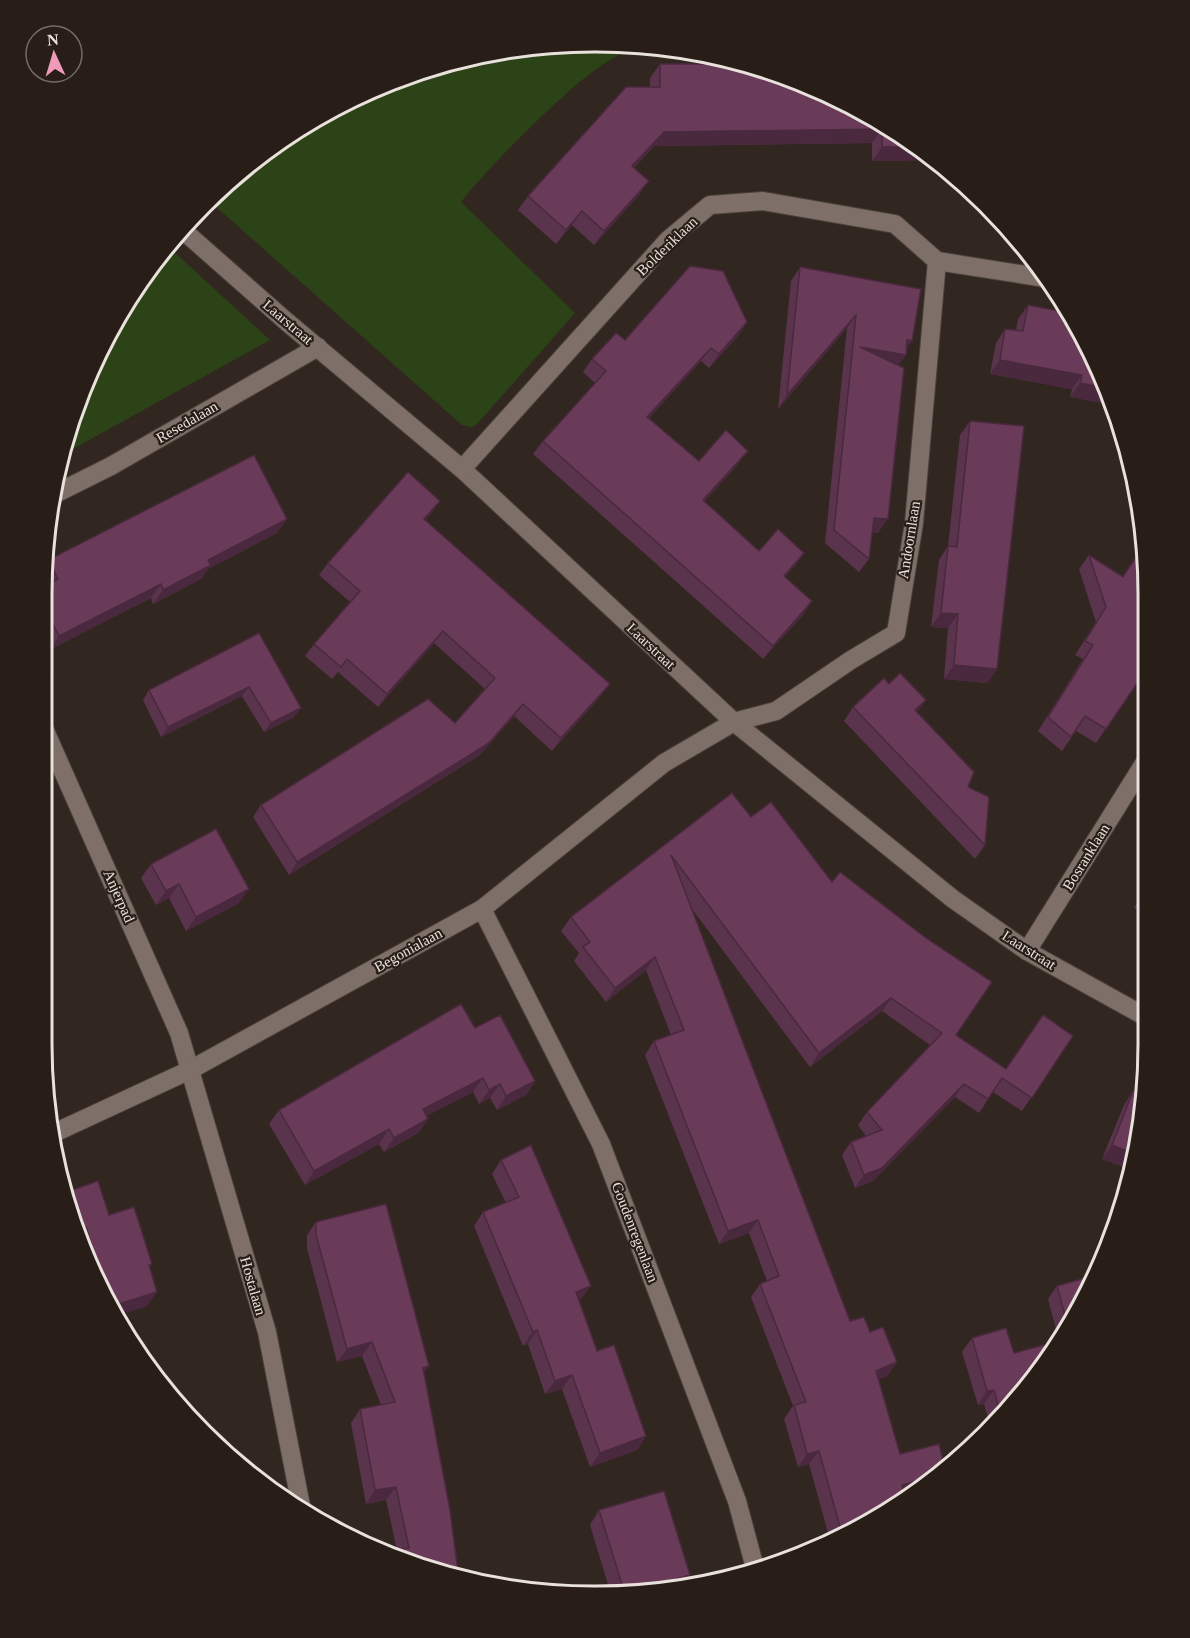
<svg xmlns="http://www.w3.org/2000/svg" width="1190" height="1638" font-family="'Times New Roman',serif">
<rect width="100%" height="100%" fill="#322720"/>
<g fill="#2c4317">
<path d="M558 43 638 46C600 61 572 88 543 115 514 143 486 171 461 202L575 313 477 424 471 427 462 425 213 204 258 156 350 99 452 61Z"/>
<path d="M171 249 270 340 60 456 135 288Z"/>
</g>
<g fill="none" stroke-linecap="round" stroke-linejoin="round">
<g stroke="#4c423c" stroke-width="20">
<g id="street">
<path d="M186 233 287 322 462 469 734 722 953 899 1027 951 1146 1017"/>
<path d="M462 469 668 240 710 205 763 201 895 224 937 261 1045 278"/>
<path d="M55 494 111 466 318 347"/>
<path d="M42 724 179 1033 267 1332 301 1506"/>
<path d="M482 909 601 1144 737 1501 755 1568"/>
<path d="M1027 951 1145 762"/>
<path d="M54 1133 190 1070 482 909 664 763 734 722 776 711 851 660 896 633 914 523 937 261"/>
</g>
</g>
<use href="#street" stroke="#7e7068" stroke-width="18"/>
</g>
<g fill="#5a334c">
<path d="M707 56 772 71 871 116 933 160 872 161V143L654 146 634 168 639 195 594 245 572 225 556 244 518 210 528 196 650 87V78L660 64H702Z"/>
<path d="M800 267 906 348V355L898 365 878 533 872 532 869 559 859 572 825 543 847 328 778 409 791 281Z"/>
<path d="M1028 305 1106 383 1112 407 1108 406V404L1070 397 1072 389 990 374 996 343 1005 329 1016 330 1018 319Z"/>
<path d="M747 322 738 336 709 368 701 361 649 418 699 461 738 464 704 502 759 551 804 553 795 566 785 577 803 615 763 659 533 454 543 441 595 383 583 372 592 359 625 340Z"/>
<path d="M970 421 997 669 987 683 944 679 948 628 931 627 939 560 948 546 960 435Z"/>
<path d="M432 513 425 520 601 696 552 751 514 716 480 755 289 875 253 817 261 805 455 723 485 689 434 643 378 707 338 672 332 679 305 656 314 644 350 602 319 575 328 563Z"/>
<path d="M277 533 208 569 201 579 153 604 151 598 49 650 42 636V595L45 586 43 584 46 564 48 560Z"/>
<path d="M1143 545 1144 673 1096 743 1076 731 1062 751 1038 731 1083 659 1075 655 1096 622 1079 569 1089 555 1123 576Z"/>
<path d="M259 633 294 717 264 732 242 696 161 737 143 700 149 690Z"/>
<path d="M853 707 917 712 968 787 985 845 975 859 844 721Z"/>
<path d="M732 793 751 817 832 882 956 1035 1006 1069 1073 1036 1022 1111 993 1092 979 1113 955 1097 873 1181 855 1188 842 1155 851 1142 866 1136 858 1125 867 1112 930 1045 882 1011 810 1067 692 909 850 1321 870 1332 897 1362 887 1376 879 1379 905 1497 830 1540 809 1464 798 1467 784 1419 793 1406 751 1297 760 1284 767 1281 749 1233 719 1244 645 1055 654 1041 671 1035 646 970 606 1002 574 961 579 953 561 931 571 917Z"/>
<path d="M151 864 239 903 186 931 169 898 156 905 141 878Z"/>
<path d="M1146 889V915L1134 908Z"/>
<path d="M475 1028 535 1081 526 1095 497 1110 490 1098 479 1104 473 1092 426 1116 428 1119 418 1133 384 1152 379 1144 305 1185 269 1124 279 1110Z"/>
<path d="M1133 1091 1132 1170 1102 1159 1124 1105Z"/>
<path d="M501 1160 581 1299 579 1300 597 1351 646 1436 637 1450 590 1467 562 1389 545 1394 528 1344 523 1346 474 1226 483 1212 506 1203 492 1174Z"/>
<path d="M1132 1171 1129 1186 1123 1202 1120 1201Z"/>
<path d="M64 1193 109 1215 152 1264 149 1268 147 1306 119 1315Z"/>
<path d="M316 1222 424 1373 458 1572 397 1550 386 1500 366 1504 351 1423 360 1409 381 1405 362 1356 337 1362 307 1248V1235Z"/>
<path d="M1057 1286 1091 1288 1058 1337 1048 1299Z"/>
<path d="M972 1338 1014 1353 1011 1407 991 1427 984 1404 978 1405 962 1352Z"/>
<path d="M599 1510 690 1575 681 1588 667 1591H610L590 1525Z"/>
</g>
<g fill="#4a293e">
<path d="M882 129 872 143 654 146 622 180 632 166 664 132Z"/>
<path d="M882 147H914L933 160 872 161Z"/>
<path d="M649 181 639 195 594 245 604 231Z"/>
<path d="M582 211 572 225 556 244 566 230Z"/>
<path d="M856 315 847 328 778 409 787 395Z"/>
<path d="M747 322 738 336 709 368 719 354Z"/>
<path d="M907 340 912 341 902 354Z"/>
<path d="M860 347 906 355 896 368Z"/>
<path d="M711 348 701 361 638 430 647 417Z"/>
<path d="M1000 360 1082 375 1072 389 990 374Z"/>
<path d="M1080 383 1107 388 1110 400 1108 404 1070 397Z"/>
<path d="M1111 402 1112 407 1108 406Z"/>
<path d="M748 451 738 464 693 514 703 500Z"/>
<path d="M440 501 432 513 415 532 424 519Z"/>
<path d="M874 518 888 519 878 533 864 531Z"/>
<path d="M287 519 277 533 208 569 201 579 153 604 163 590 208 560Z"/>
<path d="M804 553 795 566 774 589 784 576Z"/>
<path d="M161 584 151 598 49 650 59 636Z"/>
<path d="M812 601 803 615 763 659 773 646Z"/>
<path d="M941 613 958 614 948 628 931 627Z"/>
<path d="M443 631 434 643 378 707 387 694Z"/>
<path d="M954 665 997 669 987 683 944 679Z"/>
<path d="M610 684 601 696 552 751 561 738Z"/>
<path d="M249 687 242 696 161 737 168 727Z"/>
<path d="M926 700 916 714 915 710Z"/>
<path d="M523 704 514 716 480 755 289 875 297 862Z"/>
<path d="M301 708 294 717 264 732 271 723Z"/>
<path d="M53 814 44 828 42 829V819Z"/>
<path d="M179 884 169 898 156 905 166 891Z"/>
<path d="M249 889 239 903 186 931 196 917Z"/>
<path d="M655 957 646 970 606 1002 615 988Z"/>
<path d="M48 991 42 999V993Z"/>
<path d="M891 998 882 1011 810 1067 819 1053Z"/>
<path d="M483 1078 473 1092 413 1123 423 1109Z"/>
<path d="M535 1081 526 1095 497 1110 506 1096Z"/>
<path d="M500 1084 490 1098 479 1104 489 1090Z"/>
<path d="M964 1084 955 1097 873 1181 855 1188 864 1175Z"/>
<path d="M428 1119 418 1133 384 1152 394 1138Z"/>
<path d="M389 1129 379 1144 305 1185 314 1171Z"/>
<path d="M1112 1145 1135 1154 1132 1170 1102 1159Z"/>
<path d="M1128 1189 1123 1202 1120 1201Z"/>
<path d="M758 1220 749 1233 719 1244 728 1231Z"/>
<path d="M591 1286 581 1299 566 1305 576 1292Z"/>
<path d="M157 1292 147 1306 119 1315 115 1305Z"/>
<path d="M537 1330 528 1344 523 1346 533 1332Z"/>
<path d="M372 1342 362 1356 337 1362 347 1349Z"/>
<path d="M897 1362 887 1376 867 1384 876 1371Z"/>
<path d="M429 1366 419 1380 423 1368Z"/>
<path d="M572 1375 562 1389 545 1394 555 1381Z"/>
<path d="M994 1390 984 1404 978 1405 987 1391Z"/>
<path d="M646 1436 637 1450 590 1467 600 1453Z"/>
<path d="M819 1451 809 1464 798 1467 807 1454Z"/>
<path d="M939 1475 932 1482 912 1493 892 1498 902 1485Z"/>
<path d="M396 1487 386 1500 366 1504 375 1490Z"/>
<path d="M690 1575 681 1588 667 1591H653L658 1584Z"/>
</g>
<g fill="#693b58" stroke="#4a293e" stroke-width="1.5">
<path d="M711 57 772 71 871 116 914 147H882V129L664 132 632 166 649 181 604 231 582 211 566 230 528 196 626 87H660V64H711Z"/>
<path d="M690 266 723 271 747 322 719 354 711 348 647 417 699 461 726 430 748 451 703 500 759 551 778 529 804 553 784 576 812 601 773 646 543 441 606 371 592 359 616 333 625 340Z"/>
<path d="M800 267 921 289 912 341 907 340 906 355 860 347 904 368 888 519 874 518 869 559 834 530 856 315 787 395Z"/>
<path d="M1028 305 1064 312 1106 383 1107 388 1080 383 1082 375 1000 360 1005 329 1023 331Z"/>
<path d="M970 421 1024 426 997 669 954 665 958 614 941 613 948 546 957 547Z"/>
<path d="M254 455 287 519 208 560 211 565 163 590 161 584 59 636 42 603 43 587 58 579 48 560Z"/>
<path d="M408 472 440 501 424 519 610 684 561 738 523 704 489 743 297 862 261 805 428 699 455 723 495 678 443 631 387 694 347 659 341 667 314 644 360 591 328 563Z"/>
<path d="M1143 546 1144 673 1106 729 1085 716 1071 737 1048 717 1093 645 1085 641 1106 607 1089 555 1123 577Z"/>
<path d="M259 633 301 708 271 723 249 687 168 727 149 690Z"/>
<path d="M900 673 926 700 915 710 974 772 968 787 989 797 985 845 853 707 884 678 889 684Z"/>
<path d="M42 788 53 814 42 819Z"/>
<path d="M732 793 751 817 771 802 832 882 840 872 926 938 992 982 956 1035 1006 1069 1043 1015 1073 1036 1032 1098 1002 1078 988 1099 964 1084 882 1168 864 1175 851 1142 882 1130 867 1112 942 1033 891 998 819 1053 671 855 850 1321 864 1317 870 1332 883 1327 897 1362 876 1371 900 1454 939 1444 945 1469 939 1475 902 1485 905 1497 842 1534 819 1451 807 1454 794 1405 806 1402 760 1284 779 1276 758 1220 728 1231 654 1041 684 1030 655 957 615 988 583 947 590 942 571 917Z"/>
<path d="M216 829 249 889 196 917 179 884 166 891 151 864Z"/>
<path d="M42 978 48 991 42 993Z"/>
<path d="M461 1004 475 1028 500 1015 535 1081 506 1096 500 1084 489 1090 483 1078 423 1109 428 1119 394 1138 389 1129 314 1171 279 1110Z"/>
<path d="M1133 1091 1144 1095 1135 1154 1112 1145Z"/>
<path d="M531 1145 591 1286 576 1292 597 1351 614 1345 646 1436 600 1453 572 1375 555 1381 537 1330 533 1332 483 1212 519 1197 501 1160Z"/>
<path d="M98 1181 109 1215 134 1207 152 1264 149 1265 157 1292 115 1305 100 1272 86 1227 80 1229 64 1193Z"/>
<path d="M386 1204 429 1366 423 1368 450 1510 458 1572 389 1551 409 1548 396 1487 375 1490 360 1409 395 1402 372 1342 347 1349 316 1235V1222Z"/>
<path d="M1096 1275 1091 1288 1067 1323 1057 1286Z"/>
<path d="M1006 1328 1014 1353 1044 1345 1047 1354 1011 1407 1001 1416 994 1390 987 1391 972 1338Z"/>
<path d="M664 1491 690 1575 658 1584 661 1591H624L599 1510Z"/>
</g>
<g text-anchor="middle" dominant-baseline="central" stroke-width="4.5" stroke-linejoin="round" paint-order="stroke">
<g font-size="15" fill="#e9e1dc" stroke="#281e17">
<text transform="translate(667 246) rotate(-44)">Bolderiklaan</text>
<text transform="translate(288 322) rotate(40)">Laarstraat</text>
<text transform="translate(187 422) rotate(-30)">Resedalaan</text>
<text transform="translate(909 540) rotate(-81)">Andoornlaan</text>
<text transform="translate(651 646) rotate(43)">Laarstraat</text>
<text transform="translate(1086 857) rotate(-58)">Bosranklaan</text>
<text transform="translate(119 896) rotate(66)">Anjerpad</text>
<text transform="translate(408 950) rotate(-29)">Begonialaan</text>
<text transform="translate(1029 950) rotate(32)">Laarstraat</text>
<text transform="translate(635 1232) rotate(69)">Goudenregenlaan</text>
<text transform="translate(253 1286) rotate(74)">Hostalaan</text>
</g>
</g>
<path d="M0 0H1190V1638H0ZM594 52H596A542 542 0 0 1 1138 594V1044A542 542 0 0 1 596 1586H594A542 542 0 0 1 52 1044V594A542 542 0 0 1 594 52Z" fill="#281e17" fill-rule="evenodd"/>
<path fill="none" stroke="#e9e1dc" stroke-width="3" d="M594 52H596A542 542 0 0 1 1138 594V1044A542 542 0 0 1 596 1586H594A542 542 0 0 1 52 1044V594A542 542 0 0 1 594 52Z"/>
<g transform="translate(54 54) rotate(356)"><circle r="28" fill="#281e17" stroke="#756c66" stroke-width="1.5"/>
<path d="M0-4.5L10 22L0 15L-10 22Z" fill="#ef9ab8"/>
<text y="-9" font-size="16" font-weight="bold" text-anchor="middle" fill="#e9e1dc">N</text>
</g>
</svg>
